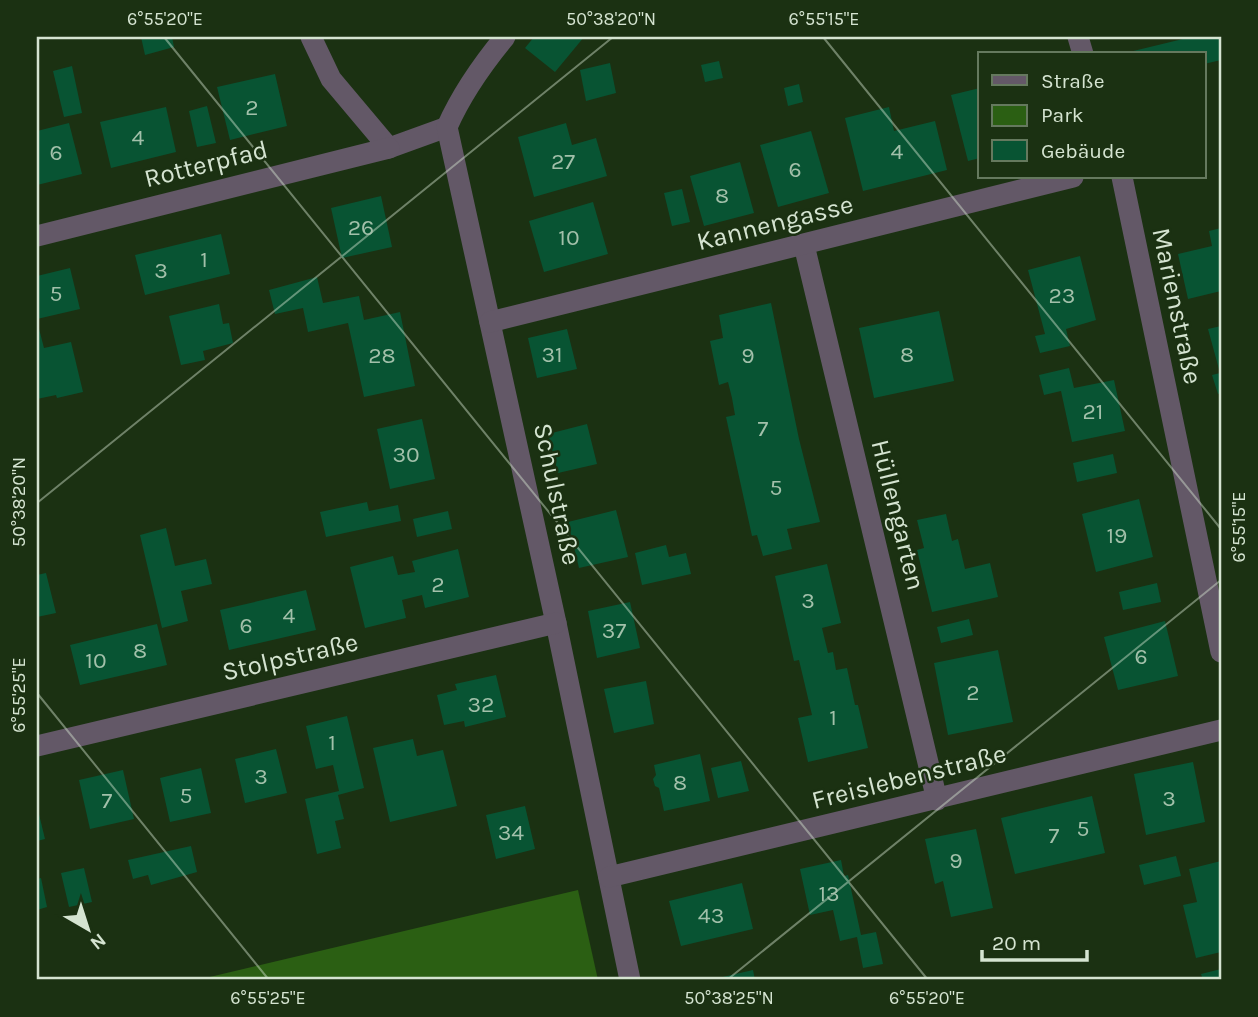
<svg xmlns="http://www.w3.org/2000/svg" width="1258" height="1017" font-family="Karla,sans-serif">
<rect width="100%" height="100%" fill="#1b3112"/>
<path fill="#2b5f13" d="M578 890 598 980H197Z"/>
<g fill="#085433">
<path d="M141 37H172L174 47 145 55Z"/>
<path d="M534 37H584L555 72 525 48Z"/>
<path d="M1191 37H1221V60L1204 64V54H1121Z"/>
<path d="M719 61 723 78 705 82 701 65Z"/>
<path d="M610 63 616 93 586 101 580 70Z"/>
<path d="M72 66 82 113 64 117 53 71Z"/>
<path d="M275 74 287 126 230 140 217 87Z"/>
<path d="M799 84 803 102 788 106 784 88Z"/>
<path d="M980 88V158L968 161 951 95Z"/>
<path d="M207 106 216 143 197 147 189 111Z"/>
<path d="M166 107 176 152 111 168 100 122Z"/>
<path d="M889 107 894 131 935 121 947 170 863 191 845 118Z"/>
<path d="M69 123 82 174 37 185V131Z"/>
<path d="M566 123 572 145 596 138 607 176 534 197 518 137Z"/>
<path d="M811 131 829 193 778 207 760 145Z"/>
<path d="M740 162 754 213 704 226 690 176Z"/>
<path d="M682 189 690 222 672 226 664 193Z"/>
<path d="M381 196 392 247 342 258 331 208Z"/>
<path d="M593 202 608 254 544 272 529 221Z"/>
<path d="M1221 228V291L1188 299 1178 254 1212 246 1209 231Z"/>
<path d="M221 234 230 274 145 295 135 255Z"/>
<path d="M1080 256 1096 320 1066 329 1070 346 1040 353 1035 336 1045 334 1028 270Z"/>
<path d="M70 268 80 309 37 319V276Z"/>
<path d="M317 277 323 303 359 296 364 320 400 312 415 386 364 397 348 323 308 332 303 308 275 314 269 290Z"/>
<path d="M771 303 799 439 820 522 787 529 792 549 763 556 757 535 752 536 726 417 735 415 732 398 728 382 719 385 710 341 723 338 719 315Z"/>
<path d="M219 304 223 324 229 323 233 343 203 351 205 360 181 365 169 316Z"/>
<path d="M939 311 954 381 874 398 859 328Z"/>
<path d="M37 321 44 348 71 342 83 392 57 398 56 395 37 399Z"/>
<path d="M1221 326V393L1218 394 1212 375 1220 373 1208 329Z"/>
<path d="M567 329 577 369 537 378 528 338Z"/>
<path d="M1069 368 1074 388 1114 380 1125 431 1072 442 1061 391 1044 395 1039 375Z"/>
<path d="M422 419 435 479 390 489 377 429Z"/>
<path d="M587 424 597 464 558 473 548 434Z"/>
<path d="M1113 454 1117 473 1077 482 1073 463Z"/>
<path d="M1139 499 1153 557 1096 572 1082 514Z"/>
<path d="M367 502 369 511 398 505 401 521 326 537 320 512Z"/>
<path d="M616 510 628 557 579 568 568 522Z"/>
<path d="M448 511 452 529 417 537 413 519Z"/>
<path d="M946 514 952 541 958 539 965 569 990 563 998 597 932 612 917 550 924 548 917 520Z"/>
<path d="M166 528 175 566 206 559 212 584 181 591 188 621 162 628 140 535Z"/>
<path d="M666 545 669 557 686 553 691 574 642 585 635 553Z"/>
<path d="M458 549 469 597 425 608 422 595 402 600 406 618 365 628 350 567 393 556 398 575 415 572 412 561Z"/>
<path d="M827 564 841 623 822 628 828 653 833 652 836 670 847 668 855 705H858L868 748 808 762 798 718 812 715 799 660 794 661 775 576Z"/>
<path d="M46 573 56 613 37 617V575Z"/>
<path d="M1157 583 1161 602 1123 610 1119 592Z"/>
<path d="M306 590 316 630 229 650 220 610Z"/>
<path d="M630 602 640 648 597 658 588 611Z"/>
<path d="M969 619 973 635 941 643 937 627Z"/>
<path d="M1165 621 1178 676 1118 690 1104 637Z"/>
<path d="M157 624 167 665 80 685 70 645Z"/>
<path d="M998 650 1013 722 948 735 934 663Z"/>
<path d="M496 675 506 717 465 727 464 721 444 725 437 695 457 690 455 684Z"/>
<path d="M646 681 654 724 614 733 604 689Z"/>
<path d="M347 716 364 788 338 795 344 819 335 821 341 848 317 854 305 799 339 791 333 765 316 769 306 726Z"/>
<path d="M413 739 417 756 443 750 457 806 390 822 373 748Z"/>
<path d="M276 749 287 793 245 803 235 759Z"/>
<path d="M700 754 710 801 664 811 659 788 655 786 653 779 656 775 654 765Z"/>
<path d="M741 761 749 791 718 798 711 768Z"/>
<path d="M1193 762 1205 822 1146 835 1134 774Z"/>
<path d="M201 768 211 813 170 822 160 778Z"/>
<path d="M123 770 134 819 90 829 79 780Z"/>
<path d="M1092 796 1105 853 1015 874 1001 818Z"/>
<path d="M37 806 45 839 37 841Z"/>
<path d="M525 806 535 849 496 859 486 815Z"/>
<path d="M976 829 993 908 951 917 943 881 935 884 925 839Z"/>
<path d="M191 846 197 872 151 885 148 875 133 879 128 860Z"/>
<path d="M1176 856 1181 876 1144 885 1139 865Z"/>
<path d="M841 860 844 876 848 875 861 935 876 932 883 964 863 968 857 937 840 941 833 910 810 915 800 869Z"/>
<path d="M1221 861V952L1196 958 1183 905 1197 902 1189 869Z"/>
<path d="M84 868 92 902 69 907 61 873Z"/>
<path d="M41 878 47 907 37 910V879Z"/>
<path d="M742 883 753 929 681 946 669 901Z"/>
<path d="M1221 969V980H1203L1201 974Z"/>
<path d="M753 970 755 980H714V979Z"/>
</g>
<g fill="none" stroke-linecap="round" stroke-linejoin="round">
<g stroke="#635867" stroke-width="21">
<path d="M311 37 331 79 389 148 447 127"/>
<path d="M505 37C481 66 462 93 447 127L556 623 630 980"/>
<path d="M1078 37 1083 54"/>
<path d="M1122 177 1221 652"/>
<path d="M37 236 389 148"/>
<path d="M804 245 937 800"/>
<path d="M490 322 1073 177"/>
<path d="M37 746 556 623"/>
<path d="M609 877 1221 730"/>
</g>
</g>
<path fill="none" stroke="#d5e4d1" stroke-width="2" stroke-opacity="0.45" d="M164 37 928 980M823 37 1221 529M37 503 613 37M37 693 269 980M727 980 1221 580"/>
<g text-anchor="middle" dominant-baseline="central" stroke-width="5" stroke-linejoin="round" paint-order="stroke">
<g font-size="23" fill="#a2c0aa">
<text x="252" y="107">2</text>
<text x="138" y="137">4</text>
<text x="897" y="151">4</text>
<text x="56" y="152">6</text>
<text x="563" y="161">27</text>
<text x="795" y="169">6</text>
<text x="722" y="195">8</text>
<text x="361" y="227">26</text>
<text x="569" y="237">10</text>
<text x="204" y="259">1</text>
<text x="161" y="270">3</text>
<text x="56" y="293">5</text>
<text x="1062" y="295">23</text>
<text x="552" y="354">31</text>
<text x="907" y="354">8</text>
<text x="382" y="355">28</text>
<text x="748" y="355">9</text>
<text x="1093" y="411">21</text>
<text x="763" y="428">7</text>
<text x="406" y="454">30</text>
<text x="776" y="487">5</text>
<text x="1117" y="535">19</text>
<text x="438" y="584">2</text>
<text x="808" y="600">3</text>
<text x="289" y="615">4</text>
<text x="246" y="625">6</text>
<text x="614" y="630">37</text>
<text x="140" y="650">8</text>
<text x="1141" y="656">6</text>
<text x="96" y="660">10</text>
<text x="973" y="692">2</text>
<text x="481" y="704">32</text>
<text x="833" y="717">1</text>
<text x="332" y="742">1</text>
<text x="261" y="776">3</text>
<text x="680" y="782">8</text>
<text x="186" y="795">5</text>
<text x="1169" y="798">3</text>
<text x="107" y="800">7</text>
<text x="1083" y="828">5</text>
<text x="511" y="832">34</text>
<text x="1054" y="835">7</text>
<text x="956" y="860">9</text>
<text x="829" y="893">13</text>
<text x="711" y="915">43</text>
</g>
<g font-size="26" fill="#d5e4d1" stroke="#1b3112">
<text transform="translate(206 164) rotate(-14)">Rotterpfad</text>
<text transform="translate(775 223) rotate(-14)">Kannengasse</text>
<text transform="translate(1177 306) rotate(78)">Marienstraße</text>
<text transform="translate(557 494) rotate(78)">Schulstraße</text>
<text transform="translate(898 515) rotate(76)">Hüllengarten</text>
<text transform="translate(290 657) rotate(-13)">Stolpstraße</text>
<text transform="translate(909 777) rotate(-14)">Freislebenstraße</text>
</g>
</g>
<rect width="1258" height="1017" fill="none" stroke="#1b3112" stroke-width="77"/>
<rect x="978" y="52" width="228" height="126" fill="#1b3112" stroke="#65795e" stroke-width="2"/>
<rect x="992" y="75" width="35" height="10" fill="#635867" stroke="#65795e" stroke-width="2"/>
<text x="1041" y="88" font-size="21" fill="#d5e4d1">Straße</text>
<rect x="992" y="105" width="35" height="21" fill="#2b5f13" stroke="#65795e" stroke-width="2"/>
<text x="1041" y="122" font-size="21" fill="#d5e4d1">Park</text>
<rect x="992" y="140" width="35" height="21" fill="#085433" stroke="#65795e" stroke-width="2"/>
<text x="1041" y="158" font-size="21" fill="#d5e4d1">Gebäude</text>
<g transform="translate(88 929) rotate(141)" stroke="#1b3112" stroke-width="5" paint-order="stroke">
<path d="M0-5L12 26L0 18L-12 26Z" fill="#d5e4d1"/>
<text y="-10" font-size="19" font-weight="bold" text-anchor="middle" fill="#d5e4d1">N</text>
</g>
<path d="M982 950v10h105v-10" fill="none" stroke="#d5e4d1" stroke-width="3.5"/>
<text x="992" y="950" font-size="21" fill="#d5e4d1" stroke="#1b3112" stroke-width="5" paint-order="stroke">20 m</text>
<rect x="38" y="38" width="1182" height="940" fill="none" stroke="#d5e4d1" stroke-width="2.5"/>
<g font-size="18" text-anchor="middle" fill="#d5e4d1">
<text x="165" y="25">6°55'20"E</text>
<text x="611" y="25">50°38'20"N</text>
<text x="824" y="25">6°55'15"E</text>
<text transform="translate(19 502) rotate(-90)" y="6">50°38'20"N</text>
<text transform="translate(1239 527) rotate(-90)" y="6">6°55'15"E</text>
<text transform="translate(19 695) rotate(-90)" y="6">6°55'25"E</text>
<text x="268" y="1004">6°55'25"E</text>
<text x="729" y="1004">50°38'25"N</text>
<text x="927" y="1004">6°55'20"E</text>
</g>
</svg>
